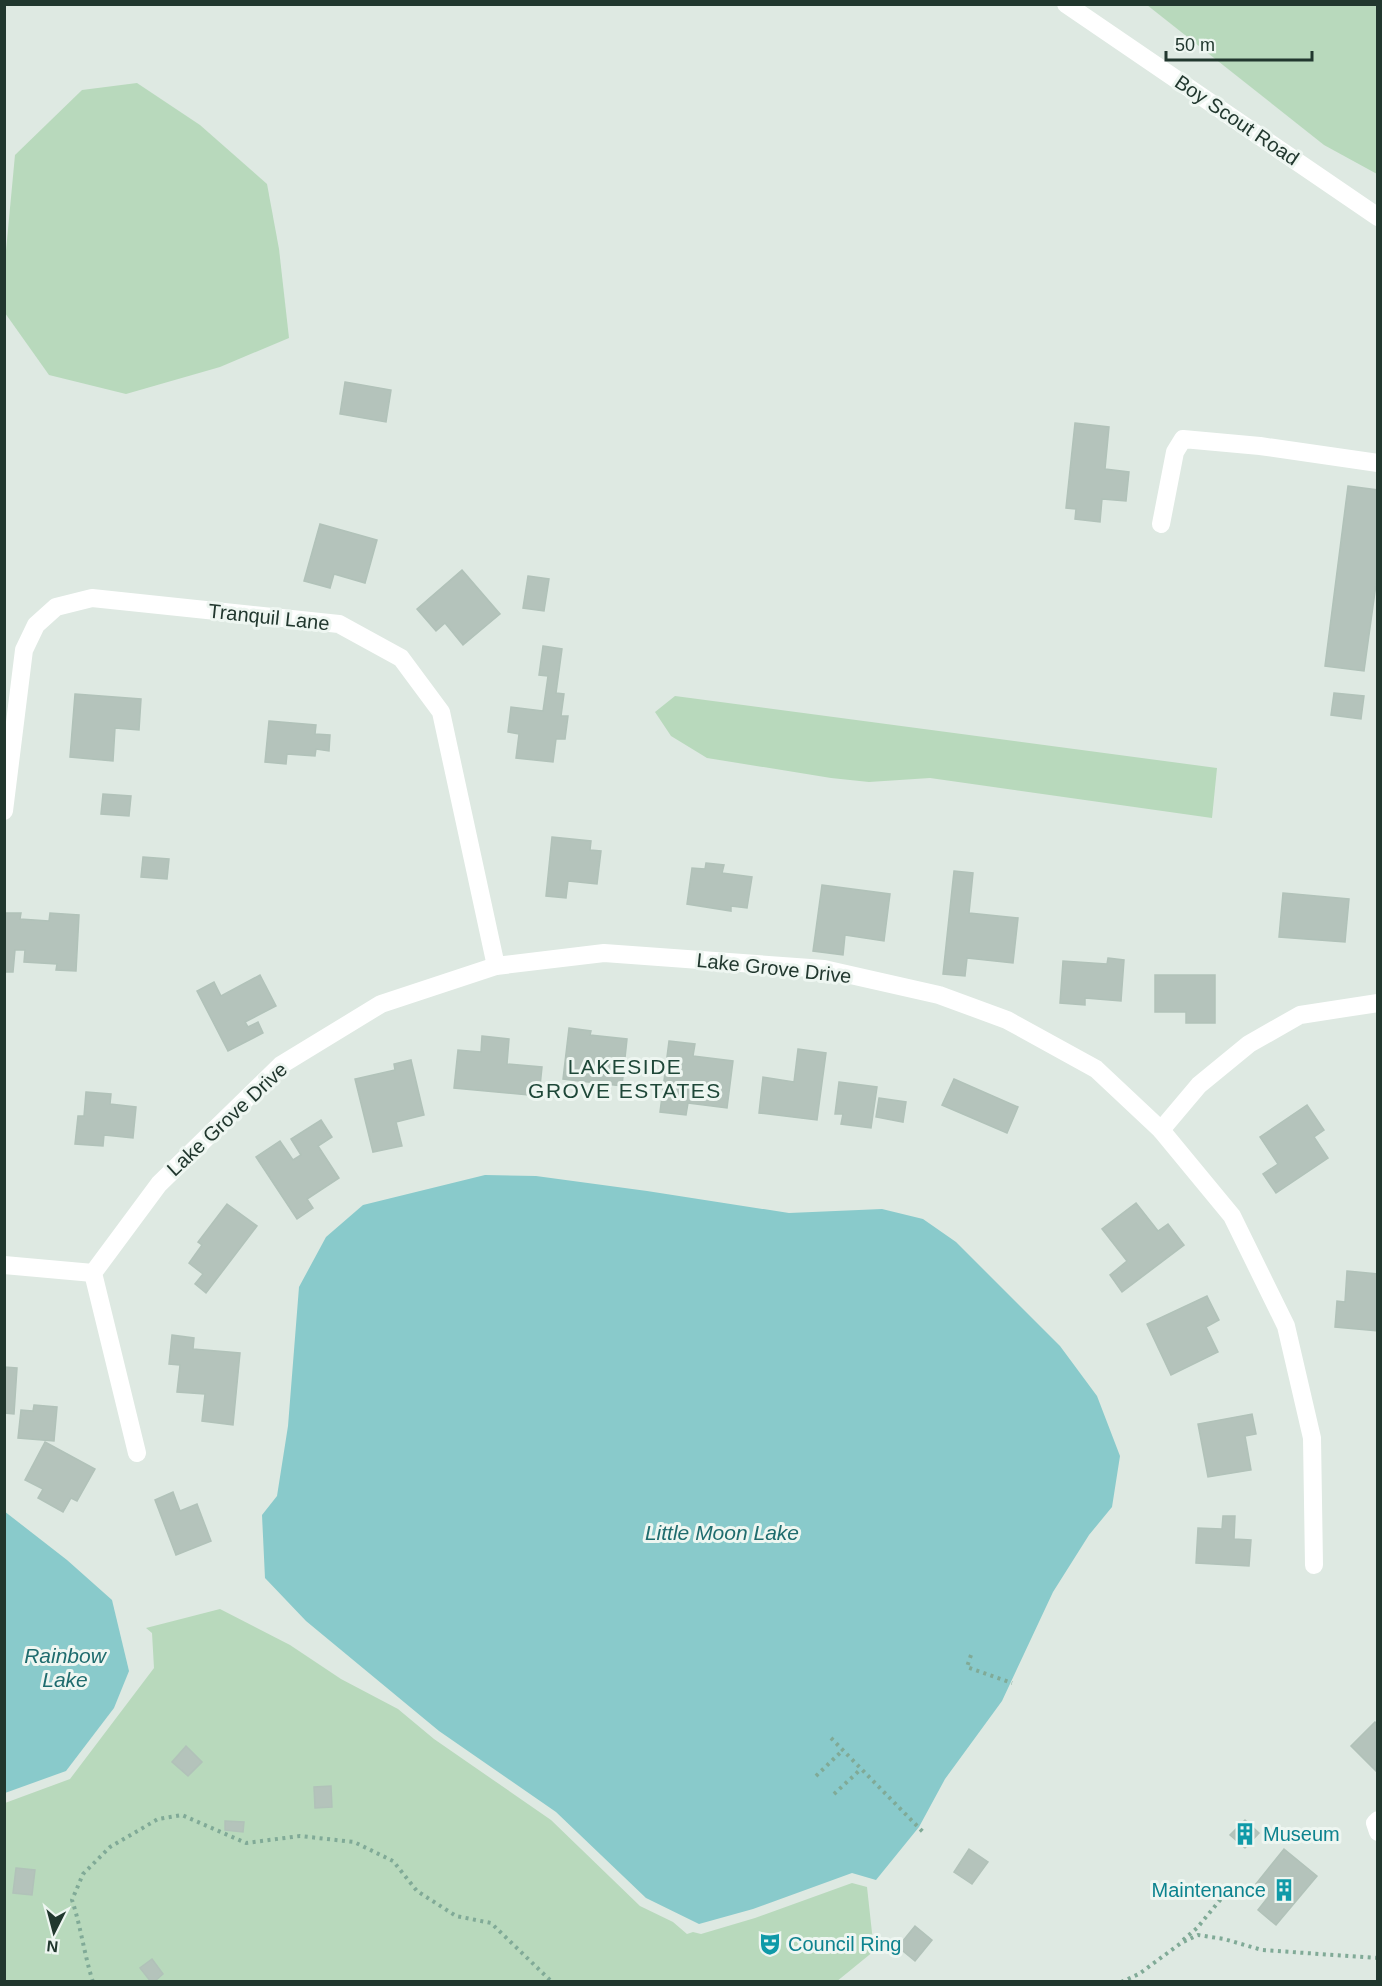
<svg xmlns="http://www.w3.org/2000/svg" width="1382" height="1986" font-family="Helvetica,sans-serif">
<rect width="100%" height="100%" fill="#dee9e2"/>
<g fill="#b8d9bc">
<path d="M1147 5H1377V174L1324 145Z"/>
<path d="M137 83 200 125 267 184 279 249 289 338 220 367 126 394 49 375 5 313V261L15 155 82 90Z"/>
<path d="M675 696 1217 768 1212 818 930 778 869 782 831 778 707 758 671 736 655 712Z"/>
<path d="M220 1609 290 1645 341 1679 398 1709 434 1739 551 1820 640 1906 673 1922 687 1934 693 1932 701 1934 755 1918 852 1883 867 1887 874 1951 836 1982H5V1803L70 1779 154 1668 152 1633 146 1628Z"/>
</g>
<g fill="#89cacb">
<path d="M485 1175 536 1176 647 1191 789 1213 882 1209 923 1219 956 1242 1060 1346 1097 1396 1120 1456 1112 1507 1089 1535 1053 1592 1002 1701 945 1779 919 1827 876 1880 852 1873 753 1909 699 1924 646 1898 556 1812 439 1731 306 1621 265 1578 262 1515 277 1496 288 1426 299 1287 326 1237 363 1205Z"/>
<path d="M4 1511 67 1560 112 1600 129 1671 114 1708 66 1771 5 1793Z"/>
</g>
<g fill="#b4c3bb" stroke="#b1c2b9" stroke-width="1.5">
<path d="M345 382 391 390 386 422 340 414Z"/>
<path d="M1075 423 1109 427 1105 469 1129 472 1126 501 1102 499 1100 522 1075 519 1076 509 1066 508Z"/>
<path d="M1348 486 1378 490V570L1364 671 1325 666Z"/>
<path d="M320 524 377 540 365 583 334 574 330 588 304 581Z"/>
<path d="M462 570 500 614 463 645 445 623 436 631 417 609Z"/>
<path d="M528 576 549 579 544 611 523 608Z"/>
<path d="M543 646 562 649 556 693 564 694 561 716H568L565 739H556L553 762 516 758 519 734 508 732 511 707 543 711 548 676 539 675Z"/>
<path d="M1334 693 1364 696 1361 719 1331 715Z"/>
<path d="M75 694 141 699 139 730 115 728 113 761 70 757Z"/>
<path d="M269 721 316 725 315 734 330 735 329 751 316 749 315 756 287 754 286 764 265 762Z"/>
<path d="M103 794 131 796 129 816 101 814Z"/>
<path d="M552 837 591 841 590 850 601 851 597 884 568 881 566 898 546 896Z"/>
<path d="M143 857 169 859 167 879 141 877Z"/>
<path d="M706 863 724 865 722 873 752 877 747 908 731 906V911L687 904 692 868 705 869Z"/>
<path d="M954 871 973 873 969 913 1018 918 1013 963 967 958 965 976 943 974Z"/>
<path d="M822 885 890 894 884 941 845 935 843 955 813 951Z"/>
<path d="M1283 893 1349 899 1345 942 1279 937Z"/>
<path d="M4 913H21L20 919 49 921 50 913 79 915 76 971 56 970 57 964 24 962 25 950H15L13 972H4Z"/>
<path d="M1108 958 1124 960 1121 1001 1085 998V1005L1060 1003 1063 961 1107 964Z"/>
<path d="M260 975 276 1006 245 1022 248 1027 258 1022 263 1033 228 1051 197 991 214 982 221 996Z"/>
<path d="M1155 975H1215V1023H1186V1012H1155Z"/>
<path d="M569 1028 591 1031 590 1035 627 1039 622 1086 563 1079Z"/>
<path d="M482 1036 509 1039 507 1064 542 1067 539 1096 454 1088 458 1050 481 1052Z"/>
<path d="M669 1041 695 1044 693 1056 733 1061 727 1108 688 1103 686 1115 660 1112Z"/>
<path d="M798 1049 826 1053 817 1120 759 1113 763 1077 794 1082Z"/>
<path d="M411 1060 424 1115 396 1122 402 1146 373 1152 355 1079 395 1070 394 1064Z"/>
<path d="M954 1079 1018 1107 1007 1133 942 1105Z"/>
<path d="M839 1082 877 1087 871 1128 841 1124 843 1114H835Z"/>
<path d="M86 1092 111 1094 110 1104 136 1107 133 1138 104 1135 103 1146 75 1144 78 1116H84Z"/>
<path d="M879 1098 906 1102 903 1122 876 1117Z"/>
<path d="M1307 1105 1324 1130 1314 1137 1328 1158 1276 1193 1263 1174 1278 1164 1260 1137Z"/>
<path d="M321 1120 332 1137 318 1146 339 1178 307 1199 313 1208 297 1219 256 1157 280 1141 293 1160 301 1155 291 1139Z"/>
<path d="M1136 1203 1158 1231 1168 1224 1184 1245 1122 1292 1110 1275 1127 1261 1102 1229Z"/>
<path d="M227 1204 257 1226 206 1293 195 1284 203 1274 189 1263 202 1245 198 1242Z"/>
<path d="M1347 1271 1378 1274V1331L1335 1327 1337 1301 1345 1302Z"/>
<path d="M1207 1296 1219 1320 1206 1327 1218 1352 1171 1375 1147 1324Z"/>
<path d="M172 1335 194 1338 193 1349 240 1353 233 1425 202 1421 205 1394 177 1392 180 1365 169 1364Z"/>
<path d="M4 1367 17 1368 14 1414 4 1413Z"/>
<path d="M34 1405 57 1407 54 1441 18 1438 21 1410 33 1411Z"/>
<path d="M1252 1414 1256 1434 1245 1436 1251 1470 1208 1477 1198 1424Z"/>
<path d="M45 1442 95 1469 77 1501 71 1498 63 1512 38 1498 43 1489 25 1480Z"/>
<path d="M173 1492 180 1511 197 1504 211 1541 176 1555 155 1500Z"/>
<path d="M1223 1516H1235L1234 1539 1251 1540 1249 1566 1196 1563 1198 1528 1222 1529Z"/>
<path d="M1375 1722 1378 1724 1376 1771 1351 1746Z"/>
<path d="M186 1746 202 1762 188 1776 172 1762Z"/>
<path d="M331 1786 332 1807 315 1808 314 1787Z"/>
<path d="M1245 1820 1259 1833 1245 1848 1230 1835Z"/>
<path d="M225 1821 244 1822 243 1832 225 1830Z"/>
<path d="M969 1849 988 1862 972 1884 954 1872Z"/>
<path d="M1284 1849 1317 1876 1276 1925 1258 1910 1269 1896 1256 1884Z"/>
<path d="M16 1868 35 1870 32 1895 13 1893Z"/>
<path d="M915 1926 932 1940 915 1961 898 1947Z"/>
<path d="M152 1959 163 1974 154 1982H151L140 1968Z"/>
</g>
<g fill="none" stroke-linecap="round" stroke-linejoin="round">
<g stroke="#80aa97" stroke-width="4" stroke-dasharray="3 4.5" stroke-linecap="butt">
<path d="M971 1655 967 1667 1012 1683"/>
<path d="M831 1738 924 1833"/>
<path d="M816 1776 843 1750"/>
<path d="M834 1794 861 1769"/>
<path d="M1183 1940 1197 1928 1225 1894"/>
<path d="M93 1982C84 1954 81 1927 72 1900L83 1874 110 1847 158 1819 182 1815 246 1843 300 1836 354 1842 393 1861 417 1891 456 1916 491 1923 552 1982"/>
<path d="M1121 1982 1139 1974 1181 1943 1198 1935 1224 1939 1262 1950 1378 1958"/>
</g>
<g stroke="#fff" stroke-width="18">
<path d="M1066 4 1378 217"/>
<path d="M1161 524 1175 452 1183 439 1260 446 1378 463"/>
<path d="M4 811 24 650 36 625 56 607 92 598 339 624 401 658 441 712 496 966"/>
<path d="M1161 1130 1199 1085 1249 1044 1300 1015 1378 1003"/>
<path d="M4 1265 93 1273"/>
<path d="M137 1453 93 1273 159 1184 281 1065 381 1004 496 966 604 953 824 969 939 995 1007 1020 1096 1069 1161 1130 1232 1216 1286 1326 1312 1438 1314 1565"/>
<path d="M1378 1820 1375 1823 1378 1832"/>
</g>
</g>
<defs>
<g id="building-bare" transform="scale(1.8)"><path d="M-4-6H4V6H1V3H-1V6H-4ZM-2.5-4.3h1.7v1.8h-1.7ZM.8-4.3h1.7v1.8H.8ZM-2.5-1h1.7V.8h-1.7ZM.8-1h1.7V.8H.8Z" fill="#0f9aa8" stroke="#eef6f1" stroke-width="2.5" paint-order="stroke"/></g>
<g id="theatre-bare" transform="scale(1.8)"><path d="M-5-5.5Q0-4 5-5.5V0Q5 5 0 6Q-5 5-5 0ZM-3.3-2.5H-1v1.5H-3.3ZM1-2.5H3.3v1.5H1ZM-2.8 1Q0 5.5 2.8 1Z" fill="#0f9aa8" stroke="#eef6f1" stroke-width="2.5" paint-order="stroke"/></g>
</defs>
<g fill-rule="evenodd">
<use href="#building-bare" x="1245" y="1834"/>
<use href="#building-bare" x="1284" y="1890"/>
<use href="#theatre-bare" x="770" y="1944"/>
</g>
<g text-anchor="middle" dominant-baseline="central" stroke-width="6" stroke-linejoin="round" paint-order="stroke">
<g font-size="20" fill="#21372e" stroke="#eef6f1">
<text transform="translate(1237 120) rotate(34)">Boy Scout Road</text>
<text transform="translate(269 617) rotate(6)">Tranquil Lane</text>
<text transform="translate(774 968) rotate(6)">Lake Grove Drive</text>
<text transform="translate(227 1119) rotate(-43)">Lake Grove Drive</text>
</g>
<g font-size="20" fill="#0d838f" stroke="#eef6f1" text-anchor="start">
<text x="1263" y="1834">Museum</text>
<text x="1266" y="1890" text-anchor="end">Maintenance</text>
<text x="788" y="1944">Council Ring</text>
</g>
<g font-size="21" letter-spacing="1.5" fill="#1e4738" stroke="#eef6f1">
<text x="625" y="1066">LAKESIDE<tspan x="625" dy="24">GROVE ESTATES</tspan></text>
</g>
<g font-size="21" font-style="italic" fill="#1f6c6e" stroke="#eef6f1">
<text x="722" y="1532">Little Moon Lake</text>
<text x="65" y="1655">Rainbow<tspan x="65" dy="24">Lake</tspan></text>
</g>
</g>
<rect width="1382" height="1986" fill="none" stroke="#21372e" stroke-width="12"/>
<g transform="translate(54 1932) rotate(186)" stroke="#eef6f1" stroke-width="4.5" paint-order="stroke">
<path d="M0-4.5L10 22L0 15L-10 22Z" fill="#21372e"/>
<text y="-9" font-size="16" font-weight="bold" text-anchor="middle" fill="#21372e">N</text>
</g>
<path d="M1166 51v9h146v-9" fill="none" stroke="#21372e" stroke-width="3"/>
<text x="1175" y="51" font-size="18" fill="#21372e" stroke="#eef6f1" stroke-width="4.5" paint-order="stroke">50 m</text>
</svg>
